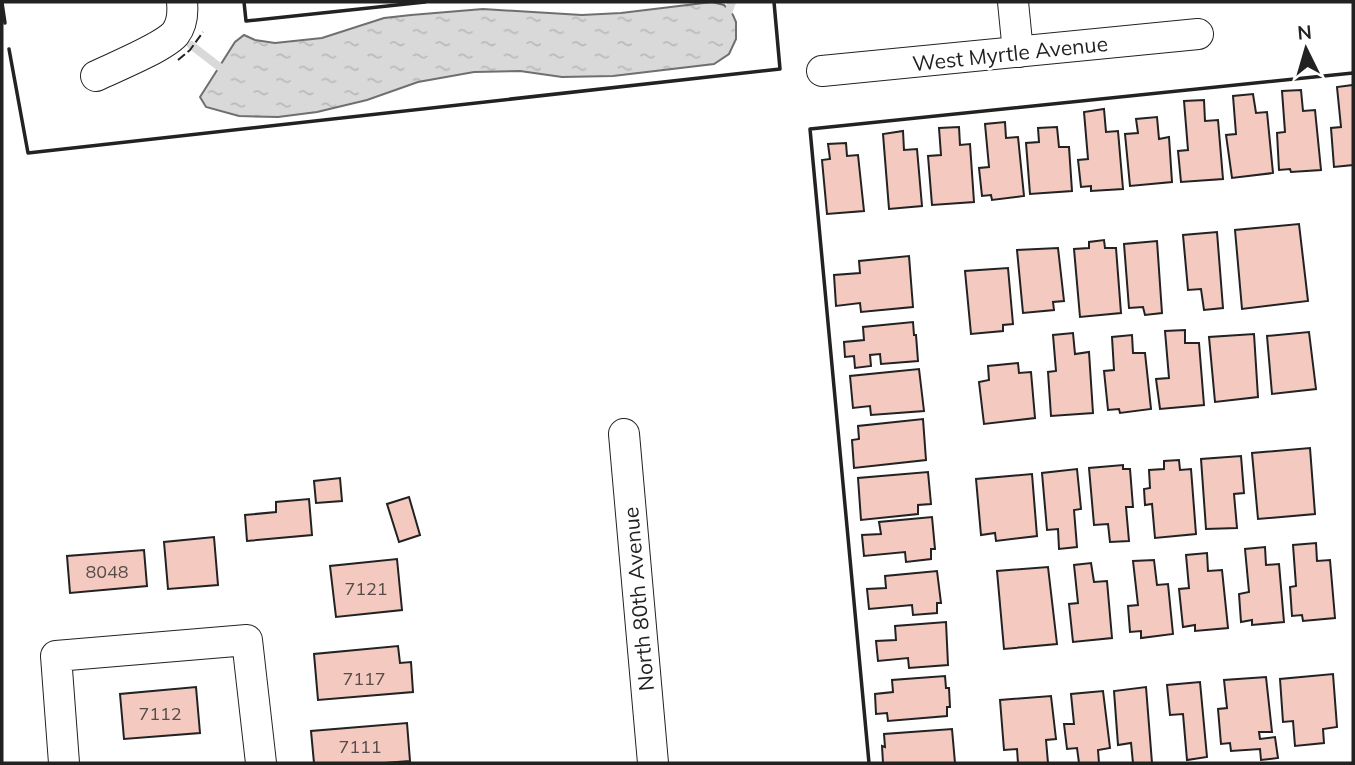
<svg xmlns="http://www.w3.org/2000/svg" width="1355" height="765" font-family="Mulish,sans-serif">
<defs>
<pattern id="water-ripples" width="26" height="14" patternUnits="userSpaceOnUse" patternTransform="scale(1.75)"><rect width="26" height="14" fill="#d9d9d9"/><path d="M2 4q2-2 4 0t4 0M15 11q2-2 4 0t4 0" fill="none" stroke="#bababa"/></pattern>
</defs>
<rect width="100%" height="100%" fill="#fff"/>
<path fill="url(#water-ripples)" stroke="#6f6f6f" stroke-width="2" d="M712 2 724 5 733 15 736 22V39L729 54 714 64 613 76 562 77 520 71 474 72 418 82 367 100 317 112 278 117 239 116 206 107 200 97 235 42 244 35 255 40 275 43 322 38 384 18 411 15 483 9 582 15 621 13Z"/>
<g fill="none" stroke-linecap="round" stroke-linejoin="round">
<g stroke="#d9d9d9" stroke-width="8">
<path d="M727 15 732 2"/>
<path d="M191 45 226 72"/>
</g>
</g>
<g fill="#f3c9c0" stroke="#222" stroke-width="2">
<path d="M1353 85V165L1334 167 1331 128 1341 127 1337 87Z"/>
<path d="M1301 90 1303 111 1315 110 1321 170 1291 172 1290 169 1279 170 1277 133 1285 132 1282 91Z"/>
<path d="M1253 94 1256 113 1267 112 1273 173 1232 178 1226 135 1236 134 1233 96Z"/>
<path d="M1204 100 1205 121 1218 120 1223 179 1181 182 1178 151 1188 150 1184 101Z"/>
<path d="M1104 109 1106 132 1118 131 1123 189 1091 191V186L1081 187 1078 160 1088 159 1084 112Z"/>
<path d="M1157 117 1159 139 1169 137 1172 182 1130 186 1125 134 1138 133 1136 119Z"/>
<path d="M1005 122 1006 138 1018 137 1024 196 992 200 991 195 982 196 979 168 989 167 985 124Z"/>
<path d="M959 127 960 145 970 144 974 202 932 205 928 156 941 155 939 128Z"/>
<path d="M1057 127 1059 147H1069L1072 191 1030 194 1026 143 1039 142 1038 128Z"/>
<path d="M903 131 904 150 917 149 922 206 889 209 883 134Z"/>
<path d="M846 143 847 156 858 155 864 211 827 214 822 160 830 159 828 144Z"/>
<path d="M1299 224 1308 301 1242 309 1235 230Z"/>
<path d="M1217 232 1223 308 1204 310 1201 289 1188 290 1183 235Z"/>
<path d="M1104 240 1105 248H1116L1121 313 1080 317 1074 249 1089 248V242Z"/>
<path d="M1157 241 1162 313 1145 315 1143 307 1129 308 1124 244Z"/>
<path d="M1058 248 1064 301 1053 302 1054 310 1023 313 1017 250Z"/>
<path d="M909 256 913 307 861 312 860 303 836 306 834 275 860 273 859 261Z"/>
<path d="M1008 268 1013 324 1003 325V331L971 334 965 271Z"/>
<path d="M913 322 914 335H916L918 361 881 364 880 354 870 355 871 366 855 368 854 356 845 357 844 342 864 340 863 327Z"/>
<path d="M1185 330V343H1199L1204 405 1160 409 1156 379 1169 378 1165 331Z"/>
<path d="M1309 332 1316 389 1272 394 1267 336Z"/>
<path d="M1073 333 1075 354 1089 352 1093 413 1051 416 1048 372 1056 371 1053 335Z"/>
<path d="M1254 334 1258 397 1215 402 1209 337Z"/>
<path d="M1132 335 1133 353H1145L1151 409 1120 413 1119 409 1108 410 1104 371 1114 370 1112 337Z"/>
<path d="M1018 363 1019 373 1031 372 1035 418 984 424 979 382 989 380 988 366Z"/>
<path d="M919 369 924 411 871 415 870 406 853 408 850 376Z"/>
<path d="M923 419 926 460 854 468 852 440 859 439 858 426Z"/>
<path d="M1310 448 1315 514 1258 519 1252 453Z"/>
<path d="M1241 456 1244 493 1234 494 1237 528 1206 529 1201 459Z"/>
<path d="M1179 460 1180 470 1191 469 1196 534 1155 538 1152 504 1145 505 1144 489 1150 488 1149 470 1164 469V461Z"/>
<path d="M1123 465V469H1130L1133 507H1126L1129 541 1110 542 1108 524 1094 525 1089 468Z"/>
<path d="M1077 469 1081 509 1074 510 1077 547 1059 549 1058 529 1047 530 1042 473Z"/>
<path d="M928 472 931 504 918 505V514L861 520 858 478Z"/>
<path d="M1032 474 1037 536 996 541 995 533 981 535 976 479Z"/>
<path d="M340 478 342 501 316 503 314 481Z"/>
<path d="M409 497 420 535 399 542 387 504Z"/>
<path d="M309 499 312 535 247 541 245 515 276 512V502Z"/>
<path d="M932 517 935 549H931V559L906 562 905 552 864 556 862 535 881 534 879 522Z"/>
<path d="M214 537 218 585 168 589 164 542Z"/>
<path d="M1316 543 1317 561 1330 560 1335 618 1303 621 1302 615 1292 616 1290 587 1296 586 1293 545Z"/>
<path d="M1265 547 1266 565 1279 564 1284 622 1252 625V620L1241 622 1239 594 1249 592 1245 549Z"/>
<path d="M144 550 147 586 70 593 67 556Z"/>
<path d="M1207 553 1208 571 1222 570 1228 628 1195 631V625L1183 627 1179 589 1189 588 1186 555Z"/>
<path d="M397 559 402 610 336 617 330 566Z"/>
<path d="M1154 560 1157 585 1168 584 1173 634 1141 638V631L1130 632 1128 606 1138 605 1133 561Z"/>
<path d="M1091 563 1094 582 1107 581 1112 638 1073 642 1069 604 1078 603 1074 565Z"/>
<path d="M1048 567 1057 644 1004 649 997 571Z"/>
<path d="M937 571 941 603H937V613L913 615 912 605 869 609 867 589 886 588 885 576Z"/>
<path d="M946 622 948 665 909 668 908 658 878 661 876 641 896 640 895 626Z"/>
<path d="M398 646 400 663 411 662 413 692 318 700 314 654Z"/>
<path d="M1333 674 1337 727 1323 729 1324 743 1295 746 1293 721 1283 722 1280 679Z"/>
<path d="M945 676 946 688H949L950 707H947V716L888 721 887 713 876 714 875 694 893 692 892 680Z"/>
<path d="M1266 677 1272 732H1259L1260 739 1275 737 1278 758 1261 760 1260 749 1231 751 1230 743 1221 744 1218 709 1227 708 1224 680Z"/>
<path d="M1200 682 1207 757 1187 760 1183 714 1170 715 1167 685Z"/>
<path d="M196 687 200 733 124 739 120 694Z"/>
<path d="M1146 687 1152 763H1133L1131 743 1118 745 1114 691Z"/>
<path d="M1103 691 1110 748 1098 750 1099 763H1079L1077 748 1067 749 1064 724H1074L1071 694Z"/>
<path d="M1051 696 1056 739 1046 740 1048 763H1018L1017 749 1004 750 1000 700Z"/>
<path d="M407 723 410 761 384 763H314L311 731Z"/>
<path d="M952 729 955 763H883L882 746 885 747 884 734Z"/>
</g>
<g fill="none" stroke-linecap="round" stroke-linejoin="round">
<g stroke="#222" stroke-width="32">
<g id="minor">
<path d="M1013 2 1018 52"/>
<path d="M822 71 1198 34"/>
<path d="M96 76C115 67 162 48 175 34 182 25 183 12 182 2"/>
<path d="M624 434 653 763"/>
<path d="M64 763 56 656 247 640 261 763"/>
</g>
</g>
<use href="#minor" stroke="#fff" stroke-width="30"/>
<path stroke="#222" stroke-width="2" stroke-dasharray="9 3.5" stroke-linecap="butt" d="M178 60 190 50 203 32"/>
<g stroke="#222" stroke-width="3.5">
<path d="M244 2 246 21 425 2"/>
<path d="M2 3 5 23"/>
<path d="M9 49 28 153 780 69 774 2"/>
<path d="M869 763 810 129 1353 73"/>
</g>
</g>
<g text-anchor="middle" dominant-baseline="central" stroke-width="5" stroke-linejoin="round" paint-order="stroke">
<g font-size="18" fill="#564c4a">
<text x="107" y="571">8048</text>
<text x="366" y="588">7121</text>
<text x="364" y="678">7117</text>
<text x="160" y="713">7112</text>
<text x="360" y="746">7111</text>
</g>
<g font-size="21" fill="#222" stroke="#fff">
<text transform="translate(1010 53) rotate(-6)">West Myrtle Avenue</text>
<text transform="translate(638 599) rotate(-95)">North 80th Avenue</text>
</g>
</g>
<rect width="1355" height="765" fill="none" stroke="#222222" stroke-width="7"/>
<g transform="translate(1306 49) rotate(355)" stroke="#ffffff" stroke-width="5" paint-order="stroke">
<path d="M0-5L12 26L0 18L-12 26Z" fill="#222222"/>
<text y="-10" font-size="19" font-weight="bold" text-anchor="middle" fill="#222222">N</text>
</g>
</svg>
